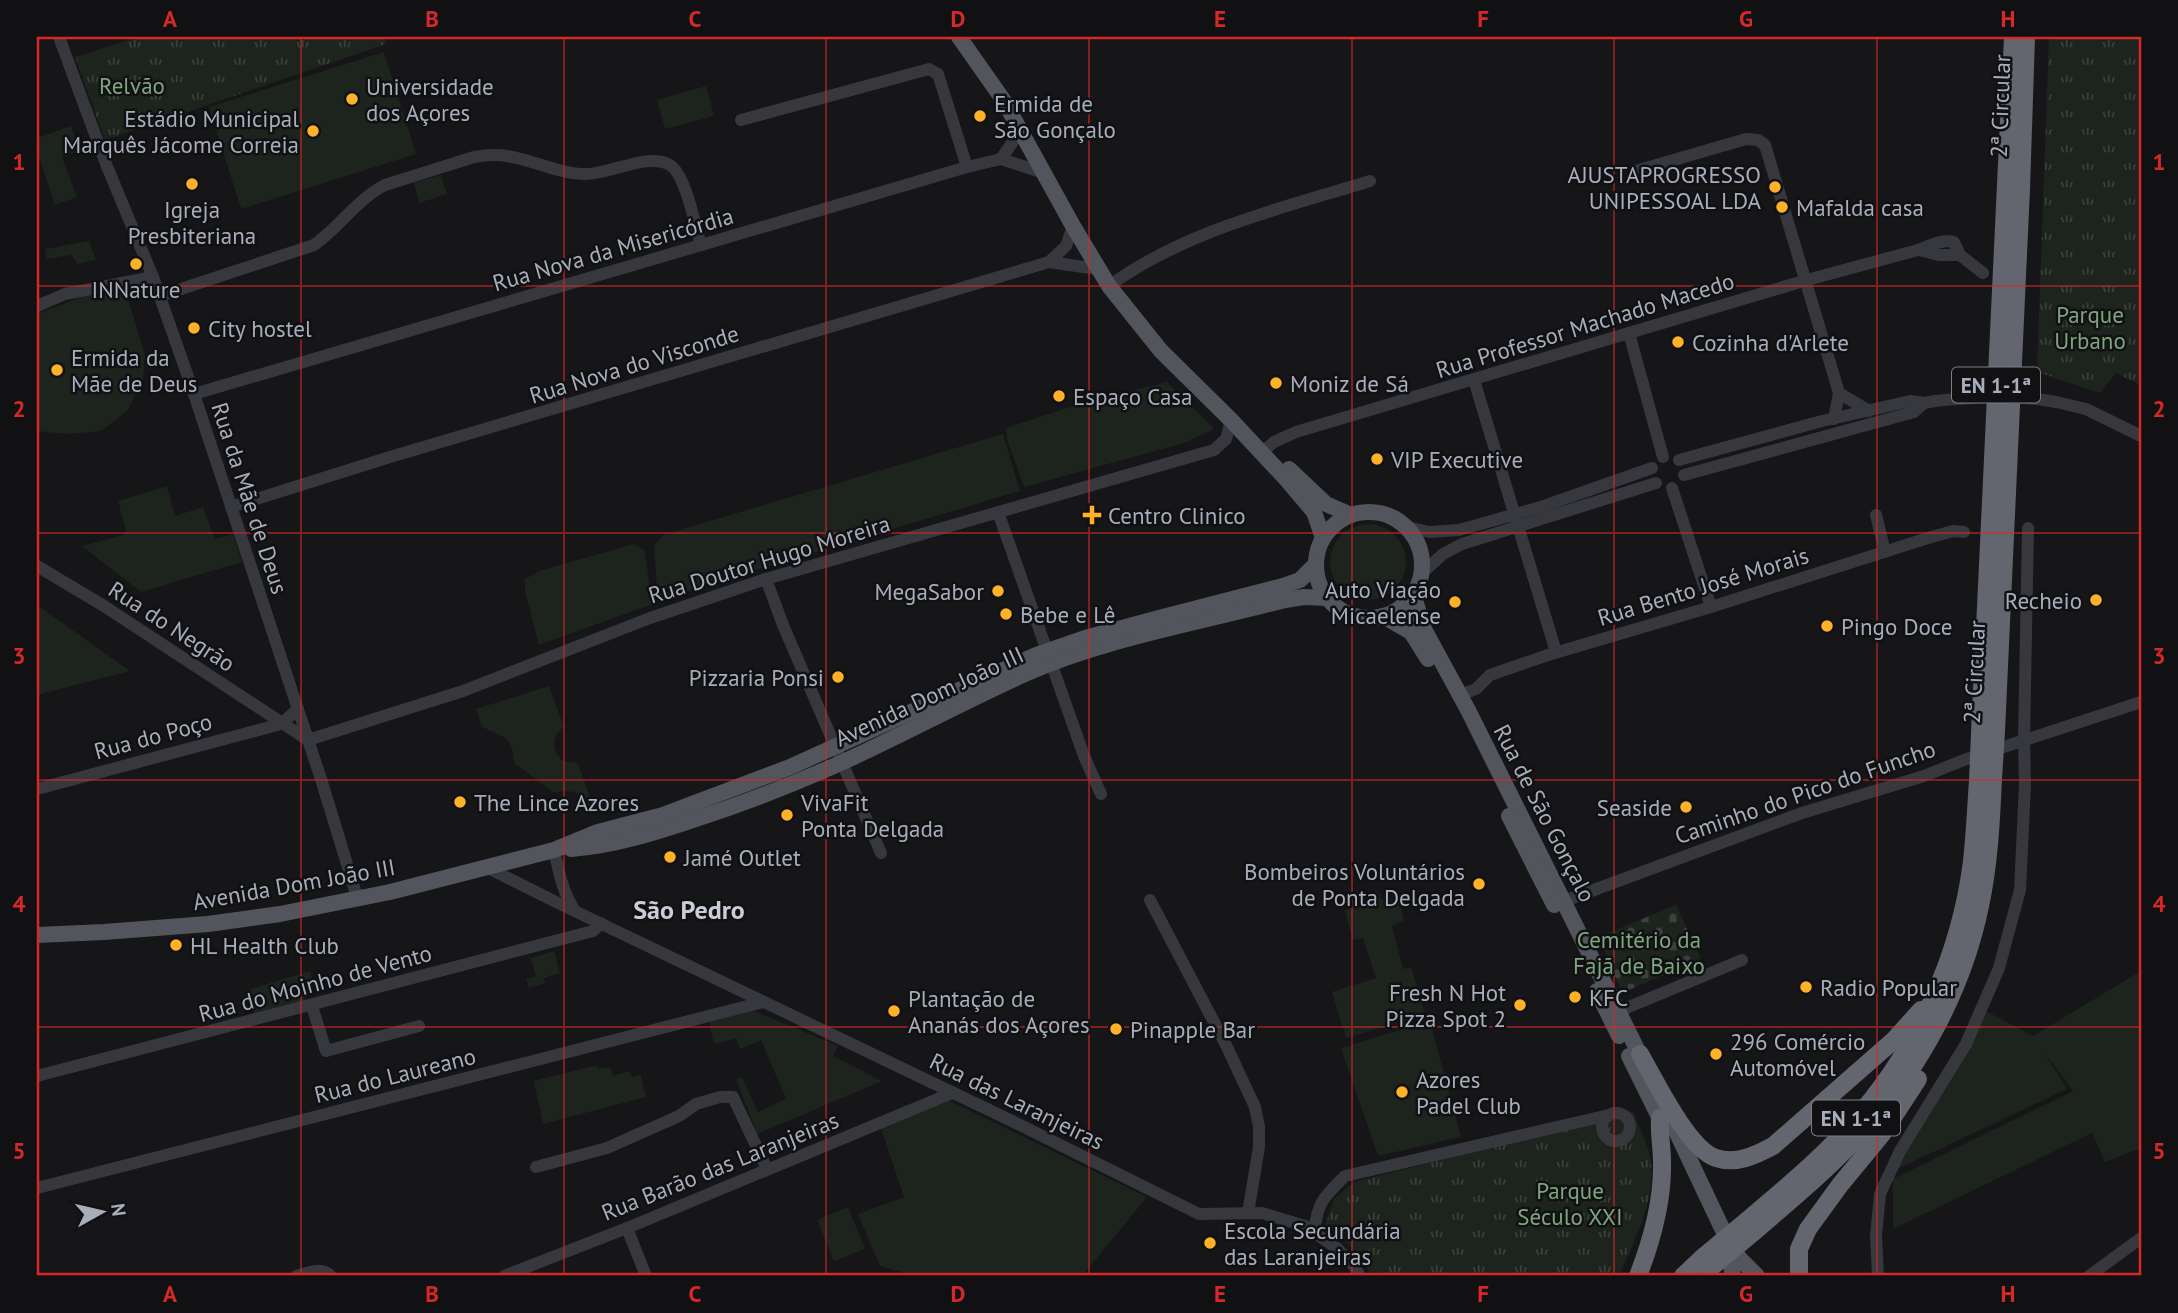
<svg xmlns="http://www.w3.org/2000/svg" width="2178" height="1313" font-family="'PT Sans',sans-serif">
<defs>
<pattern id="cemetery-stones" width="16" height="16" patternUnits="userSpaceOnUse" patternTransform="scale(1.75)"><rect width="16" height="16" fill="#1c241d"/><path d="M2 7V4a2 2 0 0 1 4 0v3zM10 15v-3a2 2 0 0 1 4 0v3z" fill="#3a413c"/></pattern>
<pattern id="park-tufts" width="24" height="20" patternUnits="userSpaceOnUse" patternTransform="scale(1.75)"><rect width="24" height="20" fill="#1c241d"/><path d="M3 7l-1-3M5 7V3M7 7l1-3M15 17l-1-3M17 17v-4M19 17l1-3" fill="none" stroke="#3a413c"/></pattern>
</defs>
<rect width="100%" height="100%" fill="#161619"/>
<g fill="#1c241d">
<path d="M384 52 416 154 241 209 209 107Z"/>
<path d="M706 86 714 116 665 129 657 100Z"/>
<path d="M71 126 80 150 62 157 77 197 55 205 37 151V138Z"/>
<path d="M441 175 447 194 419 203 414 183Z"/>
<path d="M89 241 96 260 77 264 72 255 47 259 45 249Z"/>
<path d="M125 289 145 355 143 380 127 411 101 431 67 434 37 431V314L87 295Z"/>
<path d="M1167 382 1213 427 1212 430 1184 443 1024 487 1007 439 1006 428 1079 404Z"/>
<path d="M1003 434 1020 491 708 584 539 645 525 591V579L542 570 634 544 645 551 650 590 653 592 657 589 654 546 663 535Z"/>
<path d="M167 486 175 516 203 507 215 539 233 534 242 562 141 592 82 546 127 534 118 501Z"/>
<circle cx="1368" cy="562" r="38"/>
<path d="M37 605 130 671 37 695Z"/>
<path d="M549 686 564 727C551 736 551 750 563 761L578 763 593 806 588 807C577 788 574 791 553 792L514 763C512 737 504 737 482 727L476 709Z"/>
<path d="M1377 891 1382 900H1399L1404 920 1392 926 1403 969 1411 967 1425 1014 1346 1038 1332 992 1376 978 1363 938 1353 940 1345 910 1353 906 1351 898Z"/>
<path d="M554 951 560 973 544 978 545 983 529 988 526 979 536 976 531 958Z"/>
<path d="M310 971 314 986 302 990 305 1001 255 1015 247 990Z"/>
<path d="M2141 971V1148L2105 1162 2092 1133 1893 1229V1179L2073 1091 2042 1049 2067 1089 1893 1171 1986 1011 2033 1036Z"/>
<path d="M752 1010 838 1046 833 1056 882 1081 757 1134 736 1079 742 1077 758 1112 786 1099 761 1040 740 1049 736 1038 714 1044 709 1022Z"/>
<path d="M1430 1021 1461 1137 1378 1156 1341 1048Z"/>
<path d="M597 1065 598 1069 610 1067 613 1076 630 1071 632 1077 641 1075 646 1097 543 1124 534 1081Z"/>
<path d="M946 1099 1147 1197 1082 1276H915L880 1266 858 1214 904 1197 881 1128Z"/>
<path d="M848 1207 865 1249 834 1261 817 1220Z"/>
</g>
<path fill="url(#cemetery-stones)" d="M1676 905 1701 959 1622 993 1599 937Z"/>
<g fill="url(#park-tufts)">
<path d="M139 37H384L386 44 105 140 75 57Z"/>
<path d="M2049 37H2141V385L2116 373 2100 393 2037 372Z"/>
<path d="M1633 1112C1639 1127 1649 1146 1651 1163 1655 1202 1634 1241 1619 1276H1372C1357 1252 1349 1242 1325 1226L1334 1199 1354 1182Z"/>
</g>
<g fill="none" stroke-linecap="round" stroke-linejoin="round">
<g stroke="#37383e" stroke-width="12">
<path d="M59 37 106 164 153 277 194 394 321 779 358 900"/>
<path d="M741 120 929 69 938 74 967 167"/>
<path d="M1001 159 1021 130"/>
<path d="M1639 170 1746 139 1758 140 1765 145 1839 393 1834 419"/>
<path d="M1919 250 1939 255H1960"/>
<path d="M1049 262 1066 246 1073 226"/>
<path d="M1109 286C1186 230 1280 209 1370 181"/>
<path d="M160 296 314 245C340 227 356 200 385 185L474 157C485 155 496 154 507 156 533 160 559 174 586 174 610 174 649 152 670 165 686 175 695 226 701 245"/>
<path d="M37 306 65 294 153 277"/>
<path d="M1629 333 1663 457"/>
<path d="M1474 380 1556 652"/>
<path d="M1839 393 1869 411"/>
<path d="M194 394 967 167 1001 159 1044 173"/>
<path d="M2056 402 2086 409 2141 436"/>
<path d="M1267 448 1274 442 1296 432 1807 280 1918 250C1929 246 1942 239 1954 242L1960 255 1983 273"/>
<path d="M1679 460 1822 421 1910 401 1924 403 1935 401"/>
<path d="M1684 475 1914 412 1924 403"/>
<path d="M1672 488 1711 607"/>
<path d="M231 507 390 457 1049 262 1097 269"/>
<path d="M998 512 1084 756 1101 794"/>
<path d="M1876 515 1885 552"/>
<path d="M1407 527 1429 532 1459 530 1541 507 1652 468"/>
<path d="M37 566 104 606 308 740"/>
<path d="M1422 573 1443 554 1462 544 1656 483"/>
<path d="M766 579 783 625 881 853"/>
<path d="M1460 695 1476 689 1490 675 1548 655 1711 607 1928 538 1953 531 1964 532"/>
<path d="M308 740 463 691 650 618 766 579 1214 450 1226 439 1231 420"/>
<path d="M37 789 281 724 298 709"/>
<path d="M554 850C559 872 562 891 575 911"/>
<path d="M488 868 558 903 1014 1122 1199 1214 1262 1213 1305 1226 1338 1249 1354 1266 1360 1276"/>
<path d="M1150 900 1226 1045 1255 1107 1259 1127V1147L1248 1213"/>
<path d="M1564 901 1802 813 1924 776 1964 760 2141 702"/>
<path d="M312 1006 326 1051 419 1026"/>
<path d="M1619 1011 1742 960"/>
<path d="M37 1076 593 931 601 923"/>
<circle cx="1616" cy="1127" r="14"/>
<path d="M536 1167 607 1148 679 1116 696 1104 720 1097H733L767 1169"/>
<path d="M37 1188 763 1002"/>
<path d="M627 1228 646 1276"/>
<path d="M1314 1232C1318 1201 1323 1198 1345 1176L1609 1115"/>
<path d="M296 1276C309 1273 321 1266 331 1276"/>
<path d="M504 1276 627 1228 952 1093"/>
<path d="M1878 1276 1876 1236 1880 1194 1900 1151 1966 1044 1999 968 2020 890 2025 784 2024 740 2028 528"/>
<path d="M2089 1276 2141 1238"/>
</g>
<g stroke="#53555d" stroke-width="16">
<path d="M959 37 1004 101 1073 226 1109 286 1161 351 1231 420 1287 480 1314 512 1323 538"/>
<path d="M1289 469 1326 504 1351 515"/>
<circle cx="1369" cy="565" r="53"/>
<path d="M1413 594 1424 629 1468 710 1645 1065"/>
<path d="M1383 616 1411 632 1428 659"/>
<path d="M1509 816 1554 905"/>
<path d="M571 849C614 846 658 832 699 818 748 802 796 783 843 762 904 734 963 702 1025 674 1107 638 1198 623 1285 600L1304 597 1327 598"/>
<path d="M37 935 104 932 208 924 280 914 390 892 554 850 598 832 663 815 790 767 1036 655 1085 638 1159 618 1283 586 1300 580 1316 564"/>
<path d="M1597 991 1619 1036"/>
<path d="M1629 1056 1664 1127"/>
<path d="M1668 1114 1728 1241 1740 1259 1757 1276"/>
<path d="M1721 1246 1731 1266 1733 1276"/>
</g>
<g stroke="#63666f" stroke-width="18">
<path d="M1996 731 2021 189 2026 37"/>
<path d="M1980 733 2013 37"/>
<path d="M1640 1054C1655 1080 1688 1149 1716 1158 1736 1165 1756 1155 1773 1146L1894 1040 1921 1010"/>
<path d="M1749 1219C1785 1188 1823 1157 1854 1121 1918 1048 1960 957 1972 861 1975 835 1976 808 1978 781"/>
<path d="M1755 1231C1792 1199 1831 1167 1864 1130 1920 1068 1963 989 1980 906 1989 864 1991 822 1993 779"/>
<path d="M1638 1276C1652 1240 1663 1201 1662 1162 1662 1147 1659 1133 1660 1118"/>
<path d="M1683 1276 1702 1258"/>
<path d="M1799 1276V1249L1808 1229 1840 1185 1882 1134 1918 1079"/>
</g>
<path stroke="#37383e" stroke-width="12" d="M1935 401C1976 397 2016 394 2056 402"/>
<g stroke="#63666f" stroke-width="18">
<path d="M1993 779 1996 731"/>
<path d="M1978 781 1980 733"/>
<path d="M1702 1258 1749 1219"/>
<path d="M1708 1270 1755 1231"/>
</g>
</g>
<path fill="none" stroke="#d62828" stroke-width="2" stroke-opacity="0.55" d="M301 37V1276M564 37V1276M826 37V1276M1089 37V1276M1352 37V1276M1614 37V1276M1877 37V1276M37 286H2141M37 533H2141M37 780H2141M37 1027H2141"/>
<g fill="#ffb128" stroke="#111114" stroke-width="2.5">
<circle cx="352" cy="99" r="7"/>
<circle cx="980" cy="116" r="7"/>
<circle cx="313" cy="131" r="7"/>
<circle cx="192" cy="184" r="7"/>
<circle cx="1775" cy="187" r="7"/>
<circle cx="1782" cy="207" r="7"/>
<circle cx="136" cy="264" r="7"/>
<circle cx="194" cy="328" r="7"/>
<circle cx="1678" cy="342" r="7"/>
<circle cx="57" cy="370" r="7"/>
<circle cx="1276" cy="383" r="7"/>
<circle cx="1059" cy="396" r="7"/>
<circle cx="1377" cy="459" r="7"/>
<path d="M1088.5 504.5h7v7h7v7h-7v7h-7v-7h-7v-7h7z"/>
<circle cx="998" cy="591" r="7"/>
<circle cx="2096" cy="600" r="7"/>
<circle cx="1455" cy="602" r="7"/>
<circle cx="1006" cy="614" r="7"/>
<circle cx="1827" cy="626" r="7"/>
<circle cx="838" cy="677" r="7"/>
<circle cx="460" cy="802" r="7"/>
<circle cx="1686" cy="807" r="7"/>
<circle cx="787" cy="815" r="7"/>
<circle cx="670" cy="857" r="7"/>
<circle cx="1479" cy="884" r="7"/>
<circle cx="176" cy="945" r="7"/>
<circle cx="1806" cy="987" r="7"/>
<circle cx="1575" cy="997" r="7"/>
<circle cx="1520" cy="1005" r="7"/>
<circle cx="894" cy="1011" r="7"/>
<circle cx="1116" cy="1029" r="7"/>
<circle cx="1716" cy="1054" r="7"/>
<circle cx="1402" cy="1092" r="7"/>
<circle cx="1210" cy="1243" r="7"/>
</g>
<g text-anchor="middle" dominant-baseline="central" stroke-width="5" stroke-linejoin="round" paint-order="stroke">
<g fill="#111114" stroke="#7a7f88" stroke-width="2">
<rect x="1952" y="367.5" width="88" height="35" rx="5"/>
<rect x="1812" y="1100.5" width="88" height="35" rx="5"/>
</g>
<g font-size="21" font-weight="bold" fill="#a7aeba">
<text x="1996" y="385">EN 1-1ª</text>
<text x="1856" y="1118">EN 1-1ª</text>
</g>
<g font-size="23" fill="#7da67e" stroke="#111114">
<text x="132" y="85">Relvão</text>
<text x="2090" y="314">Parque<tspan x="2090" dy="26">Urbano</tspan></text>
<text x="1639" y="939">Cemitério da<tspan x="1639" dy="26">Fajã de Baixo</tspan></text>
<text x="1570" y="1190">Parque<tspan x="1570" dy="26">Século XXI</tspan></text>
</g>
<g font-size="23" fill="#a7aeba" stroke="#111114" text-anchor="start">
<text x="366" y="86">Universidade<tspan x="366" dy="26">dos Açores</tspan></text>
<text x="994" y="103">Ermida de<tspan x="994" dy="26">São Gonçalo</tspan></text>
<text x="299" y="118" text-anchor="end">Estádio Municipal<tspan x="299" dy="26">Marquês Jácome Correia</tspan></text>
<text x="1761" y="174" text-anchor="end">AJUSTAPROGRESSO<tspan x="1761" dy="26">UNIPESSOAL LDA</tspan></text>
<text x="1796" y="207">Mafalda casa</text>
<text x="192" y="209" text-anchor="middle">Igreja<tspan x="192" dy="26">Presbiteriana</tspan></text>
<text x="136" y="289" text-anchor="middle">INNature</text>
<text x="208" y="328">City hostel</text>
<text x="1692" y="342">Cozinha d'Arlete</text>
<text x="71" y="357">Ermida da<tspan x="71" dy="26">Mãe de Deus</tspan></text>
<text x="1290" y="383">Moniz de Sá</text>
<text x="1073" y="396">Espaço Casa</text>
<text x="1391" y="459">VIP Executive</text>
<text x="1108" y="515">Centro Clinico</text>
<text x="1441" y="589" text-anchor="end">Auto Viação<tspan x="1441" dy="26">Micaelense</tspan></text>
<text x="984" y="591" text-anchor="end">MegaSabor</text>
<text x="2082" y="600" text-anchor="end">Recheio</text>
<text x="1020" y="614">Bebe e Lê</text>
<text x="1841" y="626">Pingo Doce</text>
<text x="824" y="677" text-anchor="end">Pizzaria Ponsi</text>
<text x="474" y="802">The Lince Azores</text>
<text x="801" y="802">VivaFit<tspan x="801" dy="26">Ponta Delgada</tspan></text>
<text x="1672" y="807" text-anchor="end">Seaside</text>
<text x="684" y="857">Jamé Outlet</text>
<text x="1465" y="871" text-anchor="end">Bombeiros Voluntários<tspan x="1465" dy="26">de Ponta Delgada</tspan></text>
<text x="190" y="945">HL Health Club</text>
<text x="1820" y="987">Radio Popular</text>
<text x="1506" y="992" text-anchor="end">Fresh N Hot<tspan x="1506" dy="26">Pizza Spot 2</tspan></text>
<text x="1589" y="997">KFC</text>
<text x="908" y="998">Plantação de<tspan x="908" dy="26">Ananás dos Açores</tspan></text>
<text x="1130" y="1029">Pinapple Bar</text>
<text x="1730" y="1041">296 Comércio<tspan x="1730" dy="26">Automóvel</tspan></text>
<text x="1416" y="1079">Azores<tspan x="1416" dy="26">Padel Club</tspan></text>
<text x="1224" y="1230">Escola Secundária<tspan x="1224" dy="26">das Laranjeiras</tspan></text>
</g>
<g font-size="23" fill="#a7aeba" stroke="#111114">
<text transform="translate(2000 106) rotate(-88)">2ª Circular</text>
<text transform="translate(613 249) rotate(-16)">Rua Nova da Misericórdia</text>
<text transform="translate(1585 325) rotate(-17)">Rua Professor Machado Macedo</text>
<text transform="translate(634 364) rotate(-17)">Rua Nova do Visconde</text>
<text transform="translate(250 498) rotate(72)">Rua da Mãe de Deus</text>
<text transform="translate(769 559) rotate(-17)">Rua Doutor Hugo Moreira</text>
<text transform="translate(1703 586) rotate(-17)">Rua Bento José Morais</text>
<text transform="translate(172 626) rotate(33)">Rua do Negrão</text>
<text transform="translate(1974 672) rotate(-87)">2ª Circular</text>
<text transform="translate(929 696) rotate(-25)">Avenida Dom João III</text>
<text transform="translate(153 736) rotate(-15)">Rua do Poço</text>
<text transform="translate(1805 792) rotate(-19)">Caminho do Pico do Funcho</text>
<text transform="translate(1545 813) rotate(63)">Rua de São Gonçalo</text>
<text transform="translate(294 884) rotate(-10)">Avenida Dom João III</text>
<text transform="translate(315 983) rotate(-15)">Rua do Moinho de Vento</text>
<text transform="translate(395 1075) rotate(-14)">Rua do Laureano</text>
<text transform="translate(1017 1101) rotate(26)">Rua das Laranjeiras</text>
<text transform="translate(720 1166) rotate(-22)">Rua Barão das Laranjeiras</text>
</g>
<g font-size="26" font-weight="bold" fill="#c9cdd5" stroke="#111114">
<text x="689" y="909">São Pedro</text>
</g>
</g>
<rect width="2178" height="1313" fill="none" stroke="#111114" stroke-width="77"/>
<g transform="translate(102 1212) rotate(82)" stroke="#111114" stroke-width="5" paint-order="stroke">
<path d="M0-5L12 26L0 18L-12 26Z" fill="#a7aeba"/>
<text y="-10" font-size="19" font-weight="bold" text-anchor="middle" fill="#a7aeba">N</text>
</g>
<rect x="38" y="38" width="2102" height="1236" fill="none" stroke="#d62828" stroke-width="2.5"/>
<g font-size="23" text-anchor="middle" font-weight="bold" fill="#d62828">
<text x="170" y="27">A</text>
<text x="432" y="27">B</text>
<text x="695" y="27">C</text>
<text x="958" y="27">D</text>
<text x="1220" y="27">E</text>
<text x="1483" y="27">F</text>
<text x="1746" y="27">G</text>
<text x="2008" y="27">H</text>
<text x="19" y="170">1</text>
<text x="2159" y="170">1</text>
<text x="19" y="417">2</text>
<text x="2159" y="417">2</text>
<text x="19" y="664">3</text>
<text x="2159" y="664">3</text>
<text x="19" y="912">4</text>
<text x="2159" y="912">4</text>
<text x="19" y="1159">5</text>
<text x="2159" y="1159">5</text>
<text x="170" y="1302">A</text>
<text x="432" y="1302">B</text>
<text x="695" y="1302">C</text>
<text x="958" y="1302">D</text>
<text x="1220" y="1302">E</text>
<text x="1483" y="1302">F</text>
<text x="1746" y="1302">G</text>
<text x="2008" y="1302">H</text>
</g>
</svg>
